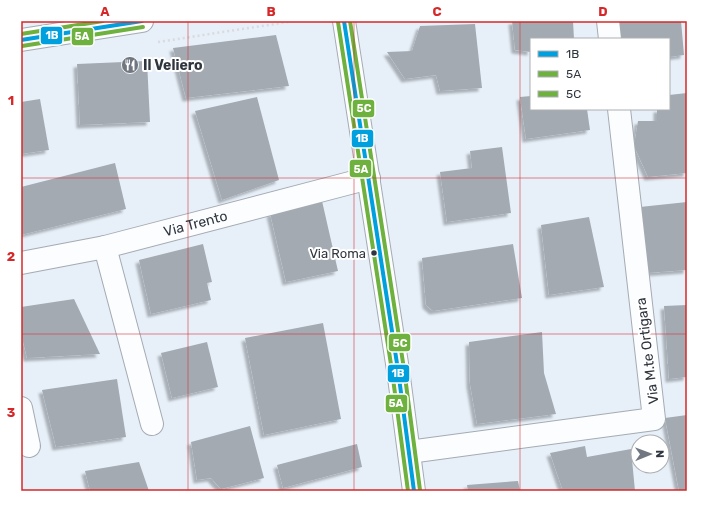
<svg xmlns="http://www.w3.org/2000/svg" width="708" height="512" font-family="Rubik,sans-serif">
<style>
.building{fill:#a4aab2;filter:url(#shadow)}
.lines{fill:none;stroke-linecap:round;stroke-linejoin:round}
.minor-casing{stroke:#a5abb3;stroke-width:24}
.path{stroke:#d9dbde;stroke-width:2.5;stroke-dasharray:2 3;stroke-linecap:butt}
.minor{stroke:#fbfdfe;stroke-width:22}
.bus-1-casing{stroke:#fff;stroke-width:7}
.bus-2-casing{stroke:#fff;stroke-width:7}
.bus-3-casing{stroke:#fff;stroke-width:7}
.bus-1{stroke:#00a0de;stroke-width:4}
.bus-2{stroke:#6eb13f;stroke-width:4}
.bus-3{stroke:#6eb13f;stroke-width:4}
.grid{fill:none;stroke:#d62828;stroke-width:1;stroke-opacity:0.55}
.bus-dot{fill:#30363f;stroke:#fff;stroke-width:1.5}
.labels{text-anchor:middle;stroke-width:4;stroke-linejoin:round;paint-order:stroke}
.bus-label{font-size:13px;fill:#30363f;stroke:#fff;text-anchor:end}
.poi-label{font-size:14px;font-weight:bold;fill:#30363f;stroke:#fff;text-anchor:start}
.street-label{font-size:14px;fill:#30363f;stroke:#fff}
.line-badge{stroke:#fff;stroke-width:1.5}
.badge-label{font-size:11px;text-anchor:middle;font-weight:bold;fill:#fff}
.neatline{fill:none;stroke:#d62828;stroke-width:1.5}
.grid-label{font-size:13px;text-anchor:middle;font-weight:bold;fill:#d62828}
</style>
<defs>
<filter id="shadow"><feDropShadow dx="-3.5" dy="3.5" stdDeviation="1" flood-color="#0004"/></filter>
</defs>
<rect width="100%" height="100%" fill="#e7eff8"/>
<g class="building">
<path d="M512,21H573L574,39H531V52L515,50Z"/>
<path d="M619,21H681L684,55L669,57V39H621Z"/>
<path d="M475,24L482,88L440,91L436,75L405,79L387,52L412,51L420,26Z"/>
<path d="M276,35L289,86L186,98L173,48Z"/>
<path d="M147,61L150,122L80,125L77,64Z"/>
<path d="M687,93V173L648,177L634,146L638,121H657V109H669V95Z"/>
<path d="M531,96V109H587L590,130L526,139L520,97Z"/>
<path d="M257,97L279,180L222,200L195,111Z"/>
<path d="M40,99L49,150L21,154V102Z"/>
<path d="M502,147L511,213L447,222L440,172L472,168L470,151Z"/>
<path d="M115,163L126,209L21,235V187Z"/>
<path d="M322,201L338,271L286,282L270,213Z"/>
<path d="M687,202V270L647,273L640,207Z"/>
<path d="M589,217L604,287L549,295L541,225Z"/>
<path d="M203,244L212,282L207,283L211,300L151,314L139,260Z"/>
<path d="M513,244L522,298L433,311L426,305L422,258Z"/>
<path d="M74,299L100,354L27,358L21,333V307Z"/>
<path d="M687,305V377L669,379L664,306Z"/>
<path d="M323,323L341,419L264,435L245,338Z"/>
<path d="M542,332L544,373L556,414L477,424L470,384L469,342Z"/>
<path d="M207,342L218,387L172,398L161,353Z"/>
<path d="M117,379L126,437L56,447L42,390Z"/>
<path d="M687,415V491H679L665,418Z"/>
<path d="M250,426L264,478L221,489L211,478L197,480L191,442Z"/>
<path d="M357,444L362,467L283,488L277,465Z"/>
<path d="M585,446L587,457L631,449L635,491H563L550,453Z"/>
<path d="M139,462L149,491H90L85,471Z"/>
<path d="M518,481L520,491H468L467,485Z"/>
</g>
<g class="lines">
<g class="minor-casing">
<g id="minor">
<path d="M344,21L398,370L414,491"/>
<path d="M608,21L610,39"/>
<path d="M21,40L142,21"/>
<path d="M105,247L152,424"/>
<path id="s1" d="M21,263L105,247L369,178"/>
<path d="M21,408L29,446"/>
<path d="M409,452L654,419L619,109"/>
</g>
</g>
<path class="path" d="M158,42L294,21"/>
<use href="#minor" class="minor"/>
<g class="bus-1-casing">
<g id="bus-1">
<path d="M344,21L398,370L414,491"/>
<path d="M21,40L142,21"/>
</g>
</g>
<g class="bus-2-casing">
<g id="bus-2">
<path d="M338,22L392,371L408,491"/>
<path d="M22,46L143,27"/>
</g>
</g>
<g class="bus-3-casing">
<g id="bus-3">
<path d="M350,21L404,369L420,490"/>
<path d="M21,34L103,21"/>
</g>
</g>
<use href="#bus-1" class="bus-1"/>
<use href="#bus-2" class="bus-2"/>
<use href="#bus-3" class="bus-3"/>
</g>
<path class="grid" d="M188,21V491M354,21V491M520,21V491M21,178H687M21,334H687"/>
<defs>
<g id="restaurant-disc" transform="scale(0.9)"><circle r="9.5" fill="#707780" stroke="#fff"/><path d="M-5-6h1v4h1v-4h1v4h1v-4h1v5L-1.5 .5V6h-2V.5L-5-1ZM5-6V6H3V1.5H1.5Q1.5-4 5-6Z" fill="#fff"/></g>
</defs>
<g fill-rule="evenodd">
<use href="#restaurant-disc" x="130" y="65"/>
</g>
<circle class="bus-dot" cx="374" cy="253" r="3.5"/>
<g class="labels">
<g class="bus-label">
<text x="366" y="258">Via Roma</text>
</g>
<g class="poi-label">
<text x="143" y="70">Il Veliero</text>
</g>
<g class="street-label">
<text dy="5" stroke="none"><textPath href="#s1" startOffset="179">Via Trento</textPath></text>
<text transform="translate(647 351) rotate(-97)" y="5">Via M.te Ortigara</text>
</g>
</g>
<g class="line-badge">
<rect x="40" y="26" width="23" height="19" rx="4" fill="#00a0de"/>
<rect x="71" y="27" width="23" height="19" rx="4" fill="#6eb13f"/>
<rect x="352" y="99" width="23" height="19" rx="4" fill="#6eb13f"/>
<rect x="351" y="129" width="23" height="19" rx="4" fill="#00a0de"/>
<rect x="349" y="159" width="23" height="19" rx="4" fill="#6eb13f"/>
<rect x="388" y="333" width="23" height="19" rx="4" fill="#6eb13f"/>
<rect x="387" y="364" width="23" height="19" rx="4" fill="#00a0de"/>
<rect x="385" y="394" width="23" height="19" rx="4" fill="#6eb13f"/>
</g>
<g class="badge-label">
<text x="52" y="39">1B</text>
<text x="82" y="40">5A</text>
<text x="364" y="112">5C</text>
<text x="362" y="142">1B</text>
<text x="361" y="173">5A</text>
<text x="400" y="347">5C</text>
<text x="398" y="377">1B</text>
<text x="396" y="407">5A</text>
</g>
<rect width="708" height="512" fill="none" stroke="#ffffff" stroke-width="44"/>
<rect x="530" y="38" width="140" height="72" fill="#ffffff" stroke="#acafb2"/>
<rect x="538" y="51" width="20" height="6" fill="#00a0de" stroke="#acafb2"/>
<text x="566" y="58" font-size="12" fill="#30363f">1B</text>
<rect x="538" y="71" width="20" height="6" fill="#6eb13f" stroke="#acafb2"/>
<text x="566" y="78" font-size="12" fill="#30363f">5A</text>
<rect x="538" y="91" width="20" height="6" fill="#6eb13f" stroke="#acafb2"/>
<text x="566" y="98" font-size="12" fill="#30363f">5C</text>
<g transform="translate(650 454) rotate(89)"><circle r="19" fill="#ffffff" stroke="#acafb2"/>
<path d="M0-3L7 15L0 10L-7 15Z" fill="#707780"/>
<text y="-6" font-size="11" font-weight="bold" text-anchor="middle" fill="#30363f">N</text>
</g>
<rect x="22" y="22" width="664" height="468" class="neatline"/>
<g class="grid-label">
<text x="105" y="16">A</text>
<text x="271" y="16">B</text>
<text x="437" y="16">C</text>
<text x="603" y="16">D</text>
<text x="11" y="105">1</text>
<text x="11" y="261">2</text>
<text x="11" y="417">3</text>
</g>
</svg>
